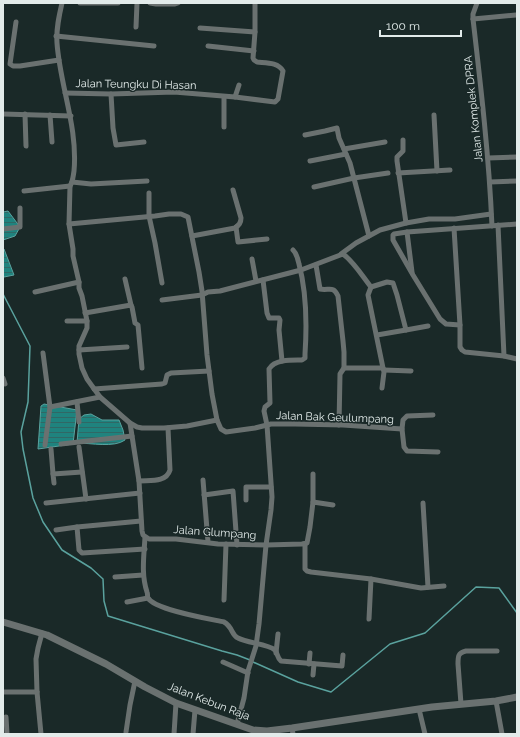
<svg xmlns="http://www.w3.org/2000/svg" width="520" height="737" font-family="Raleway,sans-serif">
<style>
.water{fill:url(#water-rules);stroke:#5aa29e}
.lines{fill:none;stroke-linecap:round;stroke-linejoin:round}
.stream{stroke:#5aa29e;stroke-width:1.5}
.minor{stroke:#6a7170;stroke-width:5}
.tertiary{stroke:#6a7170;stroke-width:7}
.labels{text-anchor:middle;stroke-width:3;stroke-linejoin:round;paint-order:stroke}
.street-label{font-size:11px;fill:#e2ebea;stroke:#1a2928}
</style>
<defs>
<pattern id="water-rules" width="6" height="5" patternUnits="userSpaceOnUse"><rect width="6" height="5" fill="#1f837e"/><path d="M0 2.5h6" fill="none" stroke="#306865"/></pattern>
</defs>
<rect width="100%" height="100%" fill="#1a2928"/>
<g class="water">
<path d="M8,211L20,227L15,236L3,240V212Z"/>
<path d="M3,249H4L14,275L4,277L3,274Z"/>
<path d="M44,404L77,410L73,444L38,449L41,406Z"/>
<path d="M91,414L102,420H119L123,430L125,440C114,448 91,443 77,443L79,419L84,415Z"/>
</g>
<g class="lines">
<g class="stream">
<path d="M3,294L30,346L28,402L21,432L23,449L33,498L43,522L62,550L91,568L103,579L104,601L108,616L222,651L237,655L250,660"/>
<path d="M253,662L298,682L331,692L390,644L425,633L476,587L499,588L517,613"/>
</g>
<g class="minor">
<path d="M62,3C59,16 56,29 57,43C60,86 78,127 74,171C73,177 73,181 70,186L69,224L73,249V256L79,282V288L82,296L87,321V328L79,346V354L82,368L87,379L100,397L130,423L137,427L142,428H164L187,426L217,420L221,429L226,432L255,428L271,424H295L343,425L402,429L403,420L407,416L433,415"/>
<path d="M80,3H118"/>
<path d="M150,3L156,4H175L178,3"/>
<path d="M477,3L473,14V19C481,88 489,157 492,226"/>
<path d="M473,19L516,15"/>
<path d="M16,22L10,64L13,66H20L59,60"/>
<path d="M136,27L137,3"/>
<path d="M200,28L255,32"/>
<path d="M56,36L154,46"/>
<path d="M208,46L254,51"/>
<path d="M65,93L111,94L174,92L235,97L275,102L278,99L283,71C278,62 266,63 257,62L254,60L253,58L255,32V3"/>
<path d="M111,94L113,128L116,145L144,142"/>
<path d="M235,97L239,85"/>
<path d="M3,114L71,116"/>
<path d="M25,114L26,146"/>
<path d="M50,115L52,142"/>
<path d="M434,115L437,171"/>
<path d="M224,127V97"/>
<path d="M305,135L325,131L337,128L339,138L350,163L369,236"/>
<path d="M403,140V151L397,157V161L406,223"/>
<path d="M344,149L385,142"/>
<path d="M488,158L517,157"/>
<path d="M310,161L346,154"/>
<path d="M398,173L450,170"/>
<path d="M72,182L91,184L147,181"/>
<path d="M490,182L517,181"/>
<path d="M314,187L354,178L388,173"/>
<path d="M24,191L70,186"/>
<path d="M149,193V216L155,243L162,283"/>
<path d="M69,224L155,216L169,214H181L188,217L199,272L202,291L207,355L212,394L217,420"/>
<path d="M498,225L504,356"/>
<path d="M236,227L238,242L267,239"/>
<path d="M454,228L460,325V347L462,350L465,352L504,356L517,359"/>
<path d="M3,229L20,227V208"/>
<path d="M407,232L412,272"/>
<path d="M192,236L235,228C239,225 241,223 241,218L233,190"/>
<path d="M293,250C297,254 298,259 299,264C307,294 307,324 305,354V358L302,360C292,360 275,359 269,369L270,403L265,407L264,411L267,425L272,497L271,510L266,545L302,544L307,543L310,527L313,502L333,505"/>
<path d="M341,254L356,243L380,230L406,223L429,219H455L491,214"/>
<path d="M252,259L256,281"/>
<path d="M316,265L320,289C329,291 333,285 338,296L343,341L344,352V368L340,374L339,425"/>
<path d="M125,279L131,305"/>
<path d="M263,280L267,313L269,318H279L280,320L279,330L282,361"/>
<path d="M35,292L79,282"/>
<path d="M162,300L202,295L208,292L220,291L301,270L343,254C354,262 363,277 371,287L387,282L393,283L397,295L406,330"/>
<path d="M85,313L131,305L132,307L135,323L138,325L142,368"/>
<path d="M67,321H87"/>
<path d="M460,325L446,324L440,319L413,275L393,240V235L394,234L407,232L517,224"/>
<path d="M377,335L406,330L428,326"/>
<path d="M79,350L127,347"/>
<path d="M43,353L50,407L45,445"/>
<path d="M344,368H383L368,295L371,287"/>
<path d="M384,370L411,371"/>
<path d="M3,378L5,384"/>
<path d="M382,388L384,372L383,368"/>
<path d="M94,389L162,384L165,383L167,375L171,373L209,371"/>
<path d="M77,402L79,422"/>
<path d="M50,407L100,397"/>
<path d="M130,423L139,481L142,531L143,535L149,539H176L218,544L266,545L259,624L256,646L248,671L244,698L237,724"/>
<path d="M402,429L404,447L407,451L438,452"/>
<path d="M61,444L132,436"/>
<path d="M79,447L86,499"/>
<path d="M51,449L53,474"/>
<path d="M203,480L208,542"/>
<path d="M139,481C150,480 166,483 170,470L168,428"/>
<path d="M54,483L53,474L82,472"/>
<path d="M204,495L233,491L237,545"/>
<path d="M246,500V487H271"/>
<path d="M313,502V474"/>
<path d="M46,503L140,493"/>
<path d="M423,503L428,587"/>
<path d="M77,527L141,521"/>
<path d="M56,530L77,527L79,550L82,553L145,549"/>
<path d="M145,537C144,556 141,574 147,592C148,594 147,596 148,598C155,610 210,619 224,622C233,627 231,635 238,638C247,643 268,644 275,650C278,654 277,658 281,661L342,666L343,655"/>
<path d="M305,544V569L307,571L311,572L371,579L421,588L444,586"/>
<path d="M115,577L143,575"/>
<path d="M224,600L226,544"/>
<path d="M127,602L148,598"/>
<path d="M369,619L371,579"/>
<path d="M276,653L278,634"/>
<path d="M223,662L248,673"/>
<path d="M309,664L310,653"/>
<path d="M313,675L314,664"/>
<path d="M3,692H37"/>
<path d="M496,701L502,734"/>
<path d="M461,704L458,664C458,656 458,653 466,651H497"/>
<path d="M419,709L425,734"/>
<path d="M6,717L7,734"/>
<path d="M292,728L293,734"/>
<path d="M126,732L130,705L135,681"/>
<path d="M41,734L37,692L36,659L38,648L42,633"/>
<path d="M174,734L176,703"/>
<path d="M193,734L195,710"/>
</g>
<path class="tertiary" d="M3,622L47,635L106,664L145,687L176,703L253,730L267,731L292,728L432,707L496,701L517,697"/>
</g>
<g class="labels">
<g class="street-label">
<text transform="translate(136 84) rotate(1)" y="4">Jalan Teungku Di Hasan</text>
<text transform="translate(473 109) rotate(-96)" y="4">Jalan Komplek DPRA</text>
<text transform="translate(335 417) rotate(2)" y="4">Jalan Bak Geulumpang</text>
<text transform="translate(215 532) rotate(4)" y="4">Jalan Glumpang</text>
<text transform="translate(209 701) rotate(21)" y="4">Jalan Kebun Raja</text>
</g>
</g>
<rect width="520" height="737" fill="none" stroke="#e2ebea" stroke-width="8"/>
<path d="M380 30v6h81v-6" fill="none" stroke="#e2ebea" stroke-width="2"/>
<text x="386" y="30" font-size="12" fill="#e2ebea" stroke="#1a2928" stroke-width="3" paint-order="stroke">100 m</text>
</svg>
